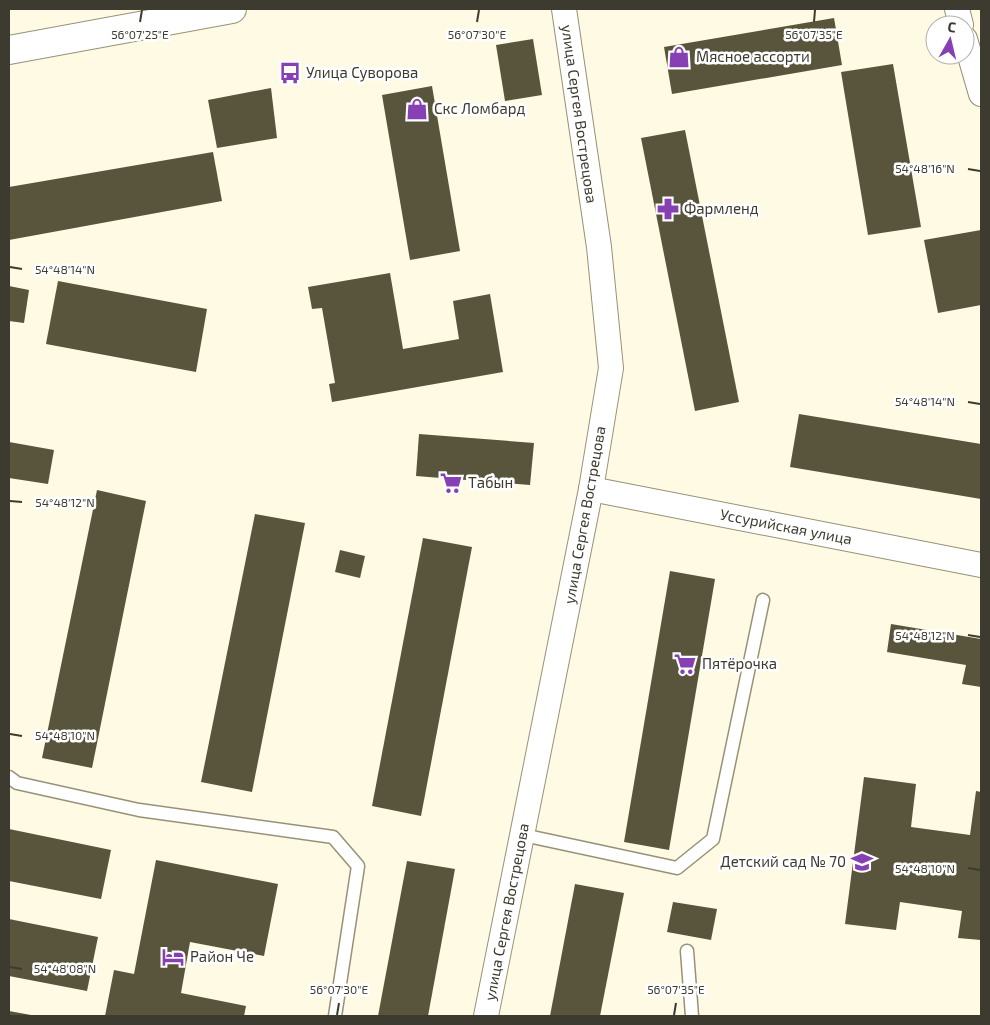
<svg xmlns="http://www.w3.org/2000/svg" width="990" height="1025" font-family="'Exo 2',sans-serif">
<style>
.building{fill:#59553c}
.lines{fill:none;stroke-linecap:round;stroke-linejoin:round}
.lane-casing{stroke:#979277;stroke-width:15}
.street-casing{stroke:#979277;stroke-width:26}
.secondary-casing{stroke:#979277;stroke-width:30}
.lane{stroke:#fff;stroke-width:12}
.street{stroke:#fff;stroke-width:24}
.secondary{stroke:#fff;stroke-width:28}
.ticks{fill:none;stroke:#3d3b30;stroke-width:2}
.labels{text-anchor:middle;stroke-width:5;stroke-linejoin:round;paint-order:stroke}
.poi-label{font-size:15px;fill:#3d3b30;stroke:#fff;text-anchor:start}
.street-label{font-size:15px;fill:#3d3b30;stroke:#fff}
.ticks-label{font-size:12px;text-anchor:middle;fill:#3d3b30;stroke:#fff;stroke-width:5;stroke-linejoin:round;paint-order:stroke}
</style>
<rect width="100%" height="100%" fill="#fefae3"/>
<g class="building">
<path d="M834,18L842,65L672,94L664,47Z"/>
<path d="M533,39L542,95L505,101L496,45Z"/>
<path d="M893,64L921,227L868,235L841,72Z"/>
<path d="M432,86L460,251L410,260L382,95Z"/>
<path d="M271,88L277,138L217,148L208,100Z"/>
<path d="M685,130L739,402L695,411L641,138Z"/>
<path d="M213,152L222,201L9,240V187Z"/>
<path d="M981,230V305L938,313L924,240Z"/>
<path d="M390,273L403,349L459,339L453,301L490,294L503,372L332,402L329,384L335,383L322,308L312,309L308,287Z"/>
<path d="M58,281L207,309L196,372L46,344Z"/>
<path d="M9,286L29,290L24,323L9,321Z"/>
<path d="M799,414L981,444V499L790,467Z"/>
<path d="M419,434L534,443L530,485L416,476Z"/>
<path d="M9,442L54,450L48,484L9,478Z"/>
<path d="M97,490L146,501L92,768L42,758Z"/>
<path d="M255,514L305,523L252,792L201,782Z"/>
<path d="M423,538L472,547L421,816L372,806Z"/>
<path d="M340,550L365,556L360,578L335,572Z"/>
<path d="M670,571L715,579L669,850L624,842Z"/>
<path d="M891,624L981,639V687L962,684L966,665L887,652Z"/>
<path d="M864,777L916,784L911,827L970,835L976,791L981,792V940L958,938L962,911L900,902L896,930L845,924Z"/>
<path d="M9,829L111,850L101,899L9,881Z"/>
<path d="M156,860L278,884L264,956L190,942L181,993L246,1006L244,1016H105L114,970L134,974Z"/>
<path d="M407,861L455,869L428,1016H378Z"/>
<path d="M575,884L624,893L600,1016H550Z"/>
<path d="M673,902L717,909L711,940L667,932Z"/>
<path d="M9,919L98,937L87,991L9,976Z"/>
<path d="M9,1011L31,1015V1016H9Z"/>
</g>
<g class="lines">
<g class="lane-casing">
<g id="lane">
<path d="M9,777L17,783L139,810L333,837L358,866L335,1016"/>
<path d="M523,835L677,868L713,839L763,600"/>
<path d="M687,951L692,1016"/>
</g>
</g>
<g class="street-casing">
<g id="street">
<path d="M957,9L961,25"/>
<path d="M965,39L981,94"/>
<path d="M591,489L981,565"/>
<path d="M486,1016L591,489L611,368L599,247L564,9"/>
</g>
</g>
<g class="secondary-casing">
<path id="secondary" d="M9,50L232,9"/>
</g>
<use href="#lane" class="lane"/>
<use href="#street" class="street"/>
<use href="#secondary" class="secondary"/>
</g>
<path class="ticks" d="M140,22L142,10M477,22L479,10M814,22L815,10M968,169L980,171M10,267L22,269M968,402L980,404M10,501L22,502M968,635L980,637M10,734L22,736M968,868L980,870M10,967L22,969M337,1015L339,1003M674,1015L676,1003"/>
<defs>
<g id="shop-bare" transform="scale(1.725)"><path d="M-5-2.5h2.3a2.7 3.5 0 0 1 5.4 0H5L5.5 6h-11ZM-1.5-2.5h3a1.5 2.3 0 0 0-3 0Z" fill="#8740b3" stroke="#fff" stroke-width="2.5" paint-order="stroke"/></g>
<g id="bus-bare" transform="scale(1.725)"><path d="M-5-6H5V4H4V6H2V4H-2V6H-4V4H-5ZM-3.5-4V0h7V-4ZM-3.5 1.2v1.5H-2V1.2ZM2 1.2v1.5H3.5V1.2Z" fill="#8740b3" stroke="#fff" stroke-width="2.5" paint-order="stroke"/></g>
<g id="pharmacy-bare" transform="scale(1.725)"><path d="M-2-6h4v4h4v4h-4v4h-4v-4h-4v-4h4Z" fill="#8740b3" stroke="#fff" stroke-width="2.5" paint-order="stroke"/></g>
<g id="supermarket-bare" transform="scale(1.725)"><path d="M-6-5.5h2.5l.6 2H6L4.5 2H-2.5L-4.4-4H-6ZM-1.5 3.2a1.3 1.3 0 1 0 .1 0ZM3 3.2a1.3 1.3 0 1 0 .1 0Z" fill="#8740b3" stroke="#fff" stroke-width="2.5" paint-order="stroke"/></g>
<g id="school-bare" transform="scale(1.725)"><path d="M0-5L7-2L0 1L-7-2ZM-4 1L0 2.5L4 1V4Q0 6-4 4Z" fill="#8740b3" stroke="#fff" stroke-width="2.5" paint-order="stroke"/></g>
<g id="hotel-bare" transform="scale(1.725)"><path d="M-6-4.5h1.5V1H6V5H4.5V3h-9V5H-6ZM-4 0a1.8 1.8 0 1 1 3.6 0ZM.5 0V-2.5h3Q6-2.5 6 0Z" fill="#8740b3" stroke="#fff" stroke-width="2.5" paint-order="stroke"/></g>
</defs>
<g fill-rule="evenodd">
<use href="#shop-bare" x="679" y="57"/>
<use href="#bus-bare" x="290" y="73"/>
<use href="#shop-bare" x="417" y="109"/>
<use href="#pharmacy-bare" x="668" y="209"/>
<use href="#supermarket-bare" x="451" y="483"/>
<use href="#supermarket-bare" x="685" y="664"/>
<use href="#school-bare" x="862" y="862"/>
<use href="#hotel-bare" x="173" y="957"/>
</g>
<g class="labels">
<g class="poi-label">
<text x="696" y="62">Мясное ассорти</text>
<text x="306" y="78">Улица Суворова</text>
<text x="434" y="114">Скс Ломбард</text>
<text x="684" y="214">Фармленд</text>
<text x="468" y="488">Табын</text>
<text x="702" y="669">Пятёрочка</text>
<text x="846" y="867" text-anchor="end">Детский сад № 70</text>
<text x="190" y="962">Район Че</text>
</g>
<g class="street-label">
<text transform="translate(579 114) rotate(82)" y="5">улица Сергея Вострецова</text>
<text transform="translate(585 515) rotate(-80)" y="5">улица Сергея Вострецова</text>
<text transform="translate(786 527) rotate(11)" y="5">Уссурийская улица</text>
<text transform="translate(507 912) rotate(-79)" y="5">улица Сергея Вострецова</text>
</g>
</g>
<g class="ticks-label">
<text x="140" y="39">56°07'25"E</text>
<text x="477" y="39">56°07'30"E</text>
<text x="814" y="39">56°07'35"E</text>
<text x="925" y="173">54°48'16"N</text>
<text x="65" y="274">54°48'14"N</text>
<text x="925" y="406">54°48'14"N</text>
<text x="65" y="507">54°48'12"N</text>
<text x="925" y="640">54°48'12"N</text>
<text x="65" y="740">54°48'10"N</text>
<text x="925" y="873">54°48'10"N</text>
<text x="65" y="973">54°48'08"N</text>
<text x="339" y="994">56°07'30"E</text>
<text x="676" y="994">56°07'35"E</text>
</g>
<rect width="990" height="1025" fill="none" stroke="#3d3b30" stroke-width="20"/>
<g transform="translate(950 40) rotate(8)"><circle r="24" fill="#ffffff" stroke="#b1b1ac"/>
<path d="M0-4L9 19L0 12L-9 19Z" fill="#8740b3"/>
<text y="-8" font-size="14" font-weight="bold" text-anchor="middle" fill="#3d3b30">С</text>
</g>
</svg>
